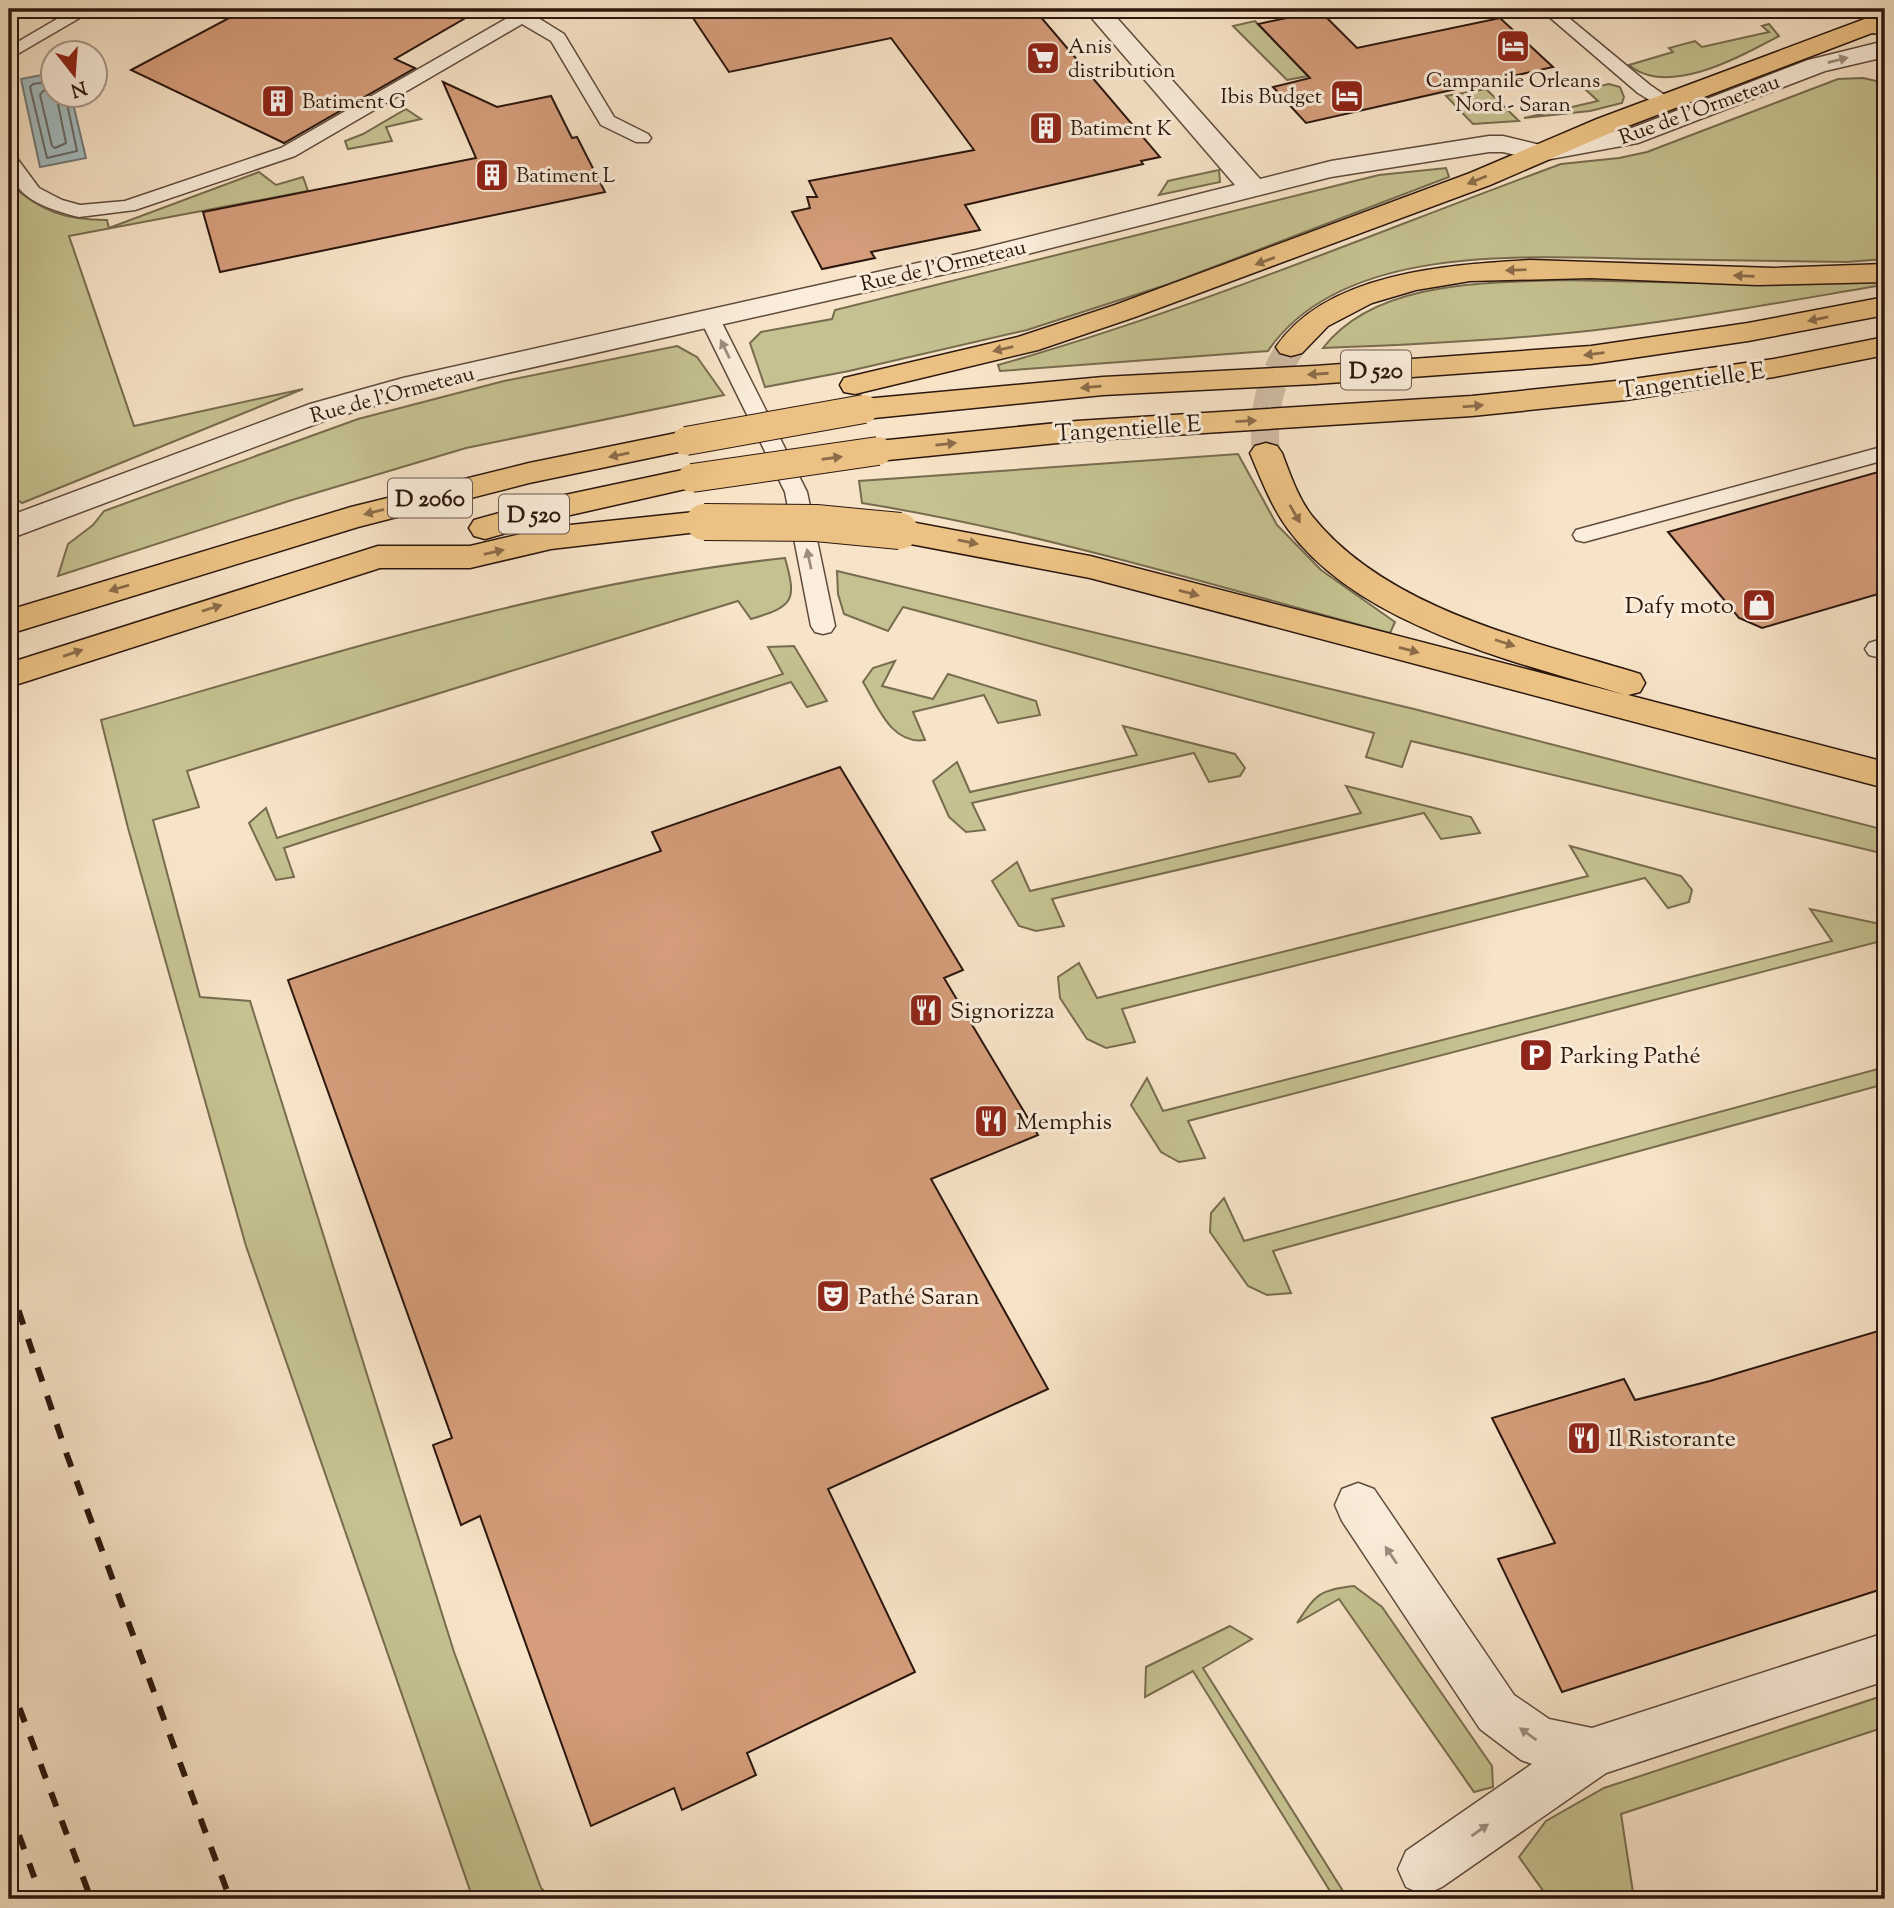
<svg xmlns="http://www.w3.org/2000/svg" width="1894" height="1908" font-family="'Sorts Mill Goudy',serif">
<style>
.green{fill:#c5c190;stroke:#786c4f;stroke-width:2}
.water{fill:#a2bbbf;stroke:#737978;stroke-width:2}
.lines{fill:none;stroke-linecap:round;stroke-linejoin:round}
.shore{stroke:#676966;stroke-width:2}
.building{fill:#d59d7b;stroke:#2c170e;stroke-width:2}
.primary-tunnel{stroke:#cebaa2;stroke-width:28;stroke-dasharray:28 14;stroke-linecap:butt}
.lane-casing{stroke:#5f4a3c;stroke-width:3}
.street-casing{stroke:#5f4a3c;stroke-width:3}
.primary-casing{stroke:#2c170e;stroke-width:3}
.lane{fill:#faeddb;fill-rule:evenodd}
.street{fill:#faeddb;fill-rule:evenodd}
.primary{fill:#ecc284;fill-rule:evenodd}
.rail{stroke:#2c170e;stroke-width:6;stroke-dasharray:15 15;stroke-linecap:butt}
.primary-bridge-far1-casing{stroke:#2c170e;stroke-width:30;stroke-linecap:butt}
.primary-bridge-casing{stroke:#2c170e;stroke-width:38;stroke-linecap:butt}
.primary-bridge-far1{stroke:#ecc284;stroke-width:28}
.primary-bridge{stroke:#ecc284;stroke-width:36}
.oneway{fill:#9d8d7f}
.oneway2{fill:#8c6c49}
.labels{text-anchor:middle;stroke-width:6;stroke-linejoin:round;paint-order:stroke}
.far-poi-label{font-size:21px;fill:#2c170e;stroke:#faeddb;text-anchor:start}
.far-street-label{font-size:21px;fill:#2c170e;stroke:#faeddb}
.shield{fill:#faeddb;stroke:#6a574c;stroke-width:2}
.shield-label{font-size:23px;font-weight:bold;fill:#2c170e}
.street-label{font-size:24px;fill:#2c170e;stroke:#faeddb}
.poi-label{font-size:24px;fill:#2c170e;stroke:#faeddb;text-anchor:start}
</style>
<rect width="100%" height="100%" fill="#f7e3c7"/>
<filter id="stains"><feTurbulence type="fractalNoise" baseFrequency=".00286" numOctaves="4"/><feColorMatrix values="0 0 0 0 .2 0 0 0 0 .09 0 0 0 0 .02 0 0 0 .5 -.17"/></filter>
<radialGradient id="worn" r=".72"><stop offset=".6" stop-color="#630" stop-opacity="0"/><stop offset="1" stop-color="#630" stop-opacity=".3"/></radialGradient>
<g class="green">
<path d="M1255,21L1308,76L1287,80L1233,26Z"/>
<path d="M1769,24L1779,36C1741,56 1668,98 1629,65L1673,52L1669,48L1695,41L1702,47L1769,32L1762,26Z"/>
<path d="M1863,78L1885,83V259L1847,262C1780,261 1712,260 1645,259C1529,257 1342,242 1268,351L1000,371L998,365C1190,311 1374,233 1561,164L1619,158L1647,152L1838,79Z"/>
<path d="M1609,84L1620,87L1624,97L1622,103L1590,111L1524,118L1598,101L1585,89Z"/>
<path d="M1486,89L1519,121L1473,124L1446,96Z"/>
<path d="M406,109L421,119L386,127L392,141L348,149L345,141L363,134Z"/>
<path d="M1446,168L1449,177L1169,284L1027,330L849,371L765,387L750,343L761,332L832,319L835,310L1379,175Z"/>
<path d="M1219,170L1220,182L1159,195L1168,181Z"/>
<path d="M259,172L276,185L303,177L308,191L69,236L134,426L303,389L22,503L19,501L9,504V183C40,211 65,220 107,220L109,228Z"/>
<path d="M1560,280L1747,284L1880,281L1883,285C1782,302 1680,321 1578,332C1493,341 1408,345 1323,348C1375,281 1483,283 1560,280Z"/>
<path d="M677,346L697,357L724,395L466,448L292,500L58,576L68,544L93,525L104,511L358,419L504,381Z"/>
<path d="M1238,454L1277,525L1321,570L1395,622L1390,633C1215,586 1041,532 862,503L859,481Z"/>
<path d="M785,558C797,601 794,606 751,619L738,601L187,771L199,807L153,820L200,997L250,1001L454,1652L541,1888L553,1899H473L246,1246L128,828L101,720C326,656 551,583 785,558Z"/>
<path d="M837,571L1414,709L1885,830V854L1411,741L1402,767L1366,757L1374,733L903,607L888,631L844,614L838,594Z"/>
<path d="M794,646L827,701L807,707L791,682L284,848L294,877L276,880L249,823L266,808L277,838L783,674L768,647Z"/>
<path d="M895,661L882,686L933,699L948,674L1036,701L1040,715L998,723L984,695L913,712L925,740C891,745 878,706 863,682L873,668Z"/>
<path d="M1123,726L1235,754L1245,768L1240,776L1209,782L1194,753L972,803L985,830L966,832L949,817L933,781L957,762L970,792L1137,755Z"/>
<path d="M1346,786L1471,817L1480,833L1441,839L1424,813L1052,899L1064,926L1036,931L1019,926L992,881L1017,862L1030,891L1361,813Z"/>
<path d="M1570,846L1681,876L1692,890L1689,902L1668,908L1645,878L1122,1009L1135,1042L1106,1048L1087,1039L1060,998L1058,977L1079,963L1097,998L1588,876Z"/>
<path d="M1810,909L1885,925V940L1188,1121L1205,1158L1179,1162L1161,1152L1131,1105L1147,1078L1163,1111L1832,941Z"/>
<path d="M1885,1067V1084L1273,1251L1291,1293L1267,1295L1248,1286L1210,1232L1211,1213L1224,1198L1244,1241Z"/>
<path d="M1354,1586L1382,1607L1492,1766L1493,1787L1474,1792L1339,1599L1297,1623C1316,1594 1319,1590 1354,1586Z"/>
<path d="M1230,1626L1252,1639L1203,1668L1348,1899H1335L1193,1671L1145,1697L1146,1667Z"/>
<path d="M1885,1695V1727L1621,1814L1634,1899H1549L1519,1857L1546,1821L1604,1788Z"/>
</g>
<path class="water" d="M52,73V94L71,95L86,158L40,167L21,79Z"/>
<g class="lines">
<g class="shore">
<path d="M52,81L33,84L30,87L47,158L77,151L65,94"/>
<path d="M52,90L43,91L40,95L52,146L55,148L66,143L56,94"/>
</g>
</g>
<g class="building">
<path d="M246,9H481L395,59L415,68L284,143L131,70Z"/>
<path d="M687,9H1034L1160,157L1141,161L1143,164L965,205L980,230L871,252L875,258L822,269L792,212L810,208L807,197H817L809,181L974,150L891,38L729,72Z"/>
<path d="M1320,11L1357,48L1500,18L1553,67L1306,123L1273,87L1310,78L1258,24Z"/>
<path d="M443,82L497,107L551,96L572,138L577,137L605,192L220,272L203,212L476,158Z"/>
<path d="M1885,470V592L1762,628L1739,618L1668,532Z"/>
<path d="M840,767L963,970L944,978L1038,1135L931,1179L1048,1389L828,1489L915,1672L747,1753L756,1775L682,1810L674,1788L591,1826L480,1516L461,1525L433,1445L452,1438L288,980L661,851L652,832Z"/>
<path d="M1885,1329V1588L1562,1692L1498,1559L1555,1543L1492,1418L1624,1379L1635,1400L1710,1381Z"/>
</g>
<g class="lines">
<path class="primary-tunnel" d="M1266,453C1262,414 1269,380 1291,347"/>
<g class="lane-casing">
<g id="lane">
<path d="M74,9H95L9,59V47Z"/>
<path d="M523,9H543L535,16L564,34L614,117L648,134L651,138L648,142H636L601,125L551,41L522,24L295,156L135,210L79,217C45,208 7,197 9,155L16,157L39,188L62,200L80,205L125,201L281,148Z"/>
<path d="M1540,9H1558L1650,85L1676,103L1673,107H1661L1638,93Z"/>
<path d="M710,313L717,315L720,319L807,492L835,626L831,632L823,634L815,632L811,626L785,492L700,319L703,315Z"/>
<path d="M1885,446V460L1584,542L1576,540L1573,535L1576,530Z"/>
<path d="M1885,638V655L1877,657L1869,655L1865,649L1869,643Z"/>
</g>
</g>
<g class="street-casing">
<g id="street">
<path d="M1084,9H1109L1260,179L1331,161L1489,136H1503L1540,145L1632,128L1808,60L1885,41V57L1825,71L1638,143L1540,161L1503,152H1489L1331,177L976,267L419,393L332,418L9,539V516L310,404L403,378L976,250L1235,185Z"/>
<path d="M1358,1483L1374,1489L1514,1695L1549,1719L1592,1728L1885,1633V1681L1606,1773L1442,1887L1424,1895L1406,1887L1398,1869L1406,1851L1532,1764L1521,1760L1480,1729L1342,1521L1335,1505L1342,1489Z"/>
</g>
</g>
<g class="primary-casing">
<g id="primary">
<path d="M1870,17L1885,19V35L1872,33L1615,131L1490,185L1135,317L1038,350L855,394L844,392L840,385L844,378L1018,337L1115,305L1470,173L1597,119Z"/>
<path d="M1530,260L1773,268L1885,264V282L1757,285L1591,278L1470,281L1416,290L1372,303L1328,326L1302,353L1291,356L1280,353L1276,347C1327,272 1448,265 1530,260Z"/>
<path d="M1885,297V315L1748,341L1591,364L1315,384L1103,395L864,419L853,416L849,409L853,402L864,399L1103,377L1315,366L1591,346L1748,323Z"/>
<path d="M1885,337V355L1774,377L1626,400L1472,416L1077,441L878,461L867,458L862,451L867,444L878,441L1077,421L1472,396L1626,380L1774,359Z"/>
<path d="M686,431L697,434L702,441L697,448L529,483L358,527L9,634V610L351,507L529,463Z"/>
<path d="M1266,443L1277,446L1282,453C1290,474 1298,498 1312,516C1387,610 1530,640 1640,674L1645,683L1640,692L1628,695L1885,762V788L1090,578L900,542L889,539L884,531L889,523L900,520L1090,556L1626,695C1516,662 1359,626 1288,529C1271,506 1261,479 1250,453L1255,446Z"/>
<path d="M692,468L703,471L708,478L703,485L566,516L485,539L474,536L469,528L474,520L565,495Z"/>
<path d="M704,511L715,514L720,522L715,530L551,549L470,568H380L9,687V663L378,546H470L551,527Z"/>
</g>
</g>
<use href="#lane" class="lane"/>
<use href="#street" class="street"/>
<use href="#primary" class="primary"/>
<g class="rail">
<path d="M9,1282L67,1455L230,1899"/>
<path d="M9,1680L91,1899"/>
<path d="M9,1807L42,1899"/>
</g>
<g class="primary-bridge-far1-casing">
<g id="primary-bridge-far1">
<path d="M686,441L864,409"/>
<path d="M692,478L878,451"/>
</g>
</g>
<g class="primary-bridge-casing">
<path id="primary-bridge" d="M704,522L816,523L900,531"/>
</g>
<use href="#primary-bridge-far1" class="primary-bridge-far1"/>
<use href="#primary-bridge" class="primary-bridge"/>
</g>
<defs><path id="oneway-solid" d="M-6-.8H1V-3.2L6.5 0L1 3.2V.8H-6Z" transform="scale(1.75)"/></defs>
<g class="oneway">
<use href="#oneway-solid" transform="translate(1838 60) rotate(-14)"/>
<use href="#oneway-solid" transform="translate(725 349) rotate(-116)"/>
<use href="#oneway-solid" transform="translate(809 559) rotate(-102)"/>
<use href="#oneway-solid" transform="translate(1391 1555) rotate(-124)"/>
<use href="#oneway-solid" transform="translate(1528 1734) rotate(-144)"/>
<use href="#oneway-solid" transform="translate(1480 1830) rotate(-35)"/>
</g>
<g class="oneway2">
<use href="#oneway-solid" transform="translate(1477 180) rotate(158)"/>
<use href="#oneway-solid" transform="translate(1265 261) rotate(160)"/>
<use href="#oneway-solid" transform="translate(1516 270) rotate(178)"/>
<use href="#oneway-solid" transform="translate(1744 276) rotate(-178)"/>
<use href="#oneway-solid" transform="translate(1818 319) rotate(169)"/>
<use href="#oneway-solid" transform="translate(1003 349) rotate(167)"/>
<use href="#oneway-solid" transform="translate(1594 354) rotate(173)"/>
<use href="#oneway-solid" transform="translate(1318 374) rotate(176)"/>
<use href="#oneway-solid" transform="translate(1091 387) rotate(175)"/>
<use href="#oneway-solid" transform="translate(1473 406) rotate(-5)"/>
<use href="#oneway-solid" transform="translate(1246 421) rotate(-3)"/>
<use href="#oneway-solid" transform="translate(946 444) rotate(-6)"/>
<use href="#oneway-solid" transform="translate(619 455) rotate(168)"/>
<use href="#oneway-solid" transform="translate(832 458) rotate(-8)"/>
<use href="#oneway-solid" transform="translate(374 512) rotate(166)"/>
<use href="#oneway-solid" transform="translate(1295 514) rotate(60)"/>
<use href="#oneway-solid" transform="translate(968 542) rotate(12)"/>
<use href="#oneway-solid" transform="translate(494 552) rotate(-13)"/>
<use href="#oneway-solid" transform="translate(119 588) rotate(164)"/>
<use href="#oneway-solid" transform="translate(1189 593) rotate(15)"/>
<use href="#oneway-solid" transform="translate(212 608) rotate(-17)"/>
<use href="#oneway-solid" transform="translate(1505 643) rotate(18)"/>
<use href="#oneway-solid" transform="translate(1409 650) rotate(15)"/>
<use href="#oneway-solid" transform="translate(73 653) rotate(-19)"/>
</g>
<defs>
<g id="hotel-square" transform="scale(1.75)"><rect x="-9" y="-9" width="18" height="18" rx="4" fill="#8f2418" stroke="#faeddb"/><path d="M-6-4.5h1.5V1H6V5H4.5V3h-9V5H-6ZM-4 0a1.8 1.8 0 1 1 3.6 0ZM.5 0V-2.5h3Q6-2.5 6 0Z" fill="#fff"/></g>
<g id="supermarket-square" transform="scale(1.75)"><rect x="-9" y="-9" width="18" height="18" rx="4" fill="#8f2418" stroke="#faeddb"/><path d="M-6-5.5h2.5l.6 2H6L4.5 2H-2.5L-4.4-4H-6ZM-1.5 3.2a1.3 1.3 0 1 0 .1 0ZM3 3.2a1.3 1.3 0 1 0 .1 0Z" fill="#fff"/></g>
<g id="building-square" transform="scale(1.75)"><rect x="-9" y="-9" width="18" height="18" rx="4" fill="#8f2418" stroke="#faeddb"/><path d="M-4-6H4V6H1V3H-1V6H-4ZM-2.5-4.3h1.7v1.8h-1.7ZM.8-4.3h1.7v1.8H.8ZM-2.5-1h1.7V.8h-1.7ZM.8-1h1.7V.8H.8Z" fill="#fff"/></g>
<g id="shop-square" transform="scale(1.75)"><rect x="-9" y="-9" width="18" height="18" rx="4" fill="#8f2418" stroke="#faeddb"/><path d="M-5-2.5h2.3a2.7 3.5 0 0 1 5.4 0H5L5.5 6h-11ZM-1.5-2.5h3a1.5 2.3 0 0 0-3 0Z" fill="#fff"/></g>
<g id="restaurant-square" transform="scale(1.75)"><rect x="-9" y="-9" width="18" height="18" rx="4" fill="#8f2418" stroke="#faeddb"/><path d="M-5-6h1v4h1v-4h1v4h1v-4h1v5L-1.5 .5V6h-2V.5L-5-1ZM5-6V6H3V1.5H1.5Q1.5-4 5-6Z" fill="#fff"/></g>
<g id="parking-square" transform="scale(1.75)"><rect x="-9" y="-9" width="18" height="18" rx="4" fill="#8f2418" stroke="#faeddb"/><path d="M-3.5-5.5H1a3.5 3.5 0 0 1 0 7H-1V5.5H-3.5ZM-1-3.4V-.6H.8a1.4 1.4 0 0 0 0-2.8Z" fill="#fff"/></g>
<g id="theatre-square" transform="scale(1.75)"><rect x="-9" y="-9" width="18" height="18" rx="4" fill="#8f2418" stroke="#faeddb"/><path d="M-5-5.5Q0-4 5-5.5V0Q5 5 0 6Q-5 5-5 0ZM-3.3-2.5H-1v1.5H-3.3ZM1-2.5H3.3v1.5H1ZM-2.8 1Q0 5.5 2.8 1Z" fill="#fff"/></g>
</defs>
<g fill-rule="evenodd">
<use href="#hotel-square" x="1513" y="46"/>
<use href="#supermarket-square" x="1043" y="58"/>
<use href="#hotel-square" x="1347" y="96"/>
<use href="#building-square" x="278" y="101"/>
<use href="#building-square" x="1046" y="128"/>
<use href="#building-square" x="492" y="175"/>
<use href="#shop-square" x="1759" y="605"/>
<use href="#restaurant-square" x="926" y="1010"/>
<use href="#parking-square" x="1536" y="1055"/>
<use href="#restaurant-square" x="991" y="1121"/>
<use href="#theatre-square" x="833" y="1296"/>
<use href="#restaurant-square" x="1584" y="1438"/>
</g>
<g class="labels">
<g class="far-poi-label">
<text x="1068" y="53">Anis<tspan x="1068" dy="24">distribution</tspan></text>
<text x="1513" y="87" text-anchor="middle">Campanile Orleans<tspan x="1513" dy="24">Nord - Saran</tspan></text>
<text x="1322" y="103" text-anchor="end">Ibis Budget</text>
<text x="302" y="108">Batiment G</text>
<text x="1070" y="135">Batiment K</text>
<text x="516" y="182">Batiment L</text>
</g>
<g class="far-street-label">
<text transform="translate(1699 109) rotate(-20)" y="7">Rue de l'Ormeteau</text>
<text transform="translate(943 265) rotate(-13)" y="7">Rue de l'Ormeteau</text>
<text transform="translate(392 394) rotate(-15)" y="7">Rue de l'Ormeteau</text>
</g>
<g class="shield">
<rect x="1341" y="350.5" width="70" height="39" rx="5"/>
<rect x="388" y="478.5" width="84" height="39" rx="5"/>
<rect x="499" y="494.5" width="70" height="39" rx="5"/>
</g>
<g class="shield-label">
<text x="1376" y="378">D 520</text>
<text x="430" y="506">D 2060</text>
<text x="534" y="522">D 520</text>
</g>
<g class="street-label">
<text transform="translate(1692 380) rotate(-8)" y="8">Tangentielle E</text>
<text transform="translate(1128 428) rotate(-4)" y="8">Tangentielle E</text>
</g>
<g class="poi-label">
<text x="1734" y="613" text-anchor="end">Dafy moto</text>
<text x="950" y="1018">Signorizza</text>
<text x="1560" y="1063">Parking Pathé</text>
<text x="1016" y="1129">Memphis</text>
<text x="858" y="1304">Pathé Saran</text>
<text x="1608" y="1446">Il Ristorante</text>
</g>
</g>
<rect width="1894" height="1908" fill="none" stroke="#f7e3c7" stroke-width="35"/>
<rect x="10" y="10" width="1873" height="1887" fill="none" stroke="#2c170e" stroke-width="3.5"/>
<rect x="18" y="18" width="1859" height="1873" fill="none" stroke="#2c170e" stroke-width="2"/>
<g transform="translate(74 74) rotate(163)"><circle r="33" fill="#faeddb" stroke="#a89789" stroke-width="2"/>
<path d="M0-5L12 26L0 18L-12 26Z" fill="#8f2418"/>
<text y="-10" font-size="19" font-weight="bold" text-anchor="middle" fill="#2c170e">N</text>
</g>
<rect width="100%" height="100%" filter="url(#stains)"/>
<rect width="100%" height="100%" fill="url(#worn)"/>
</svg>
